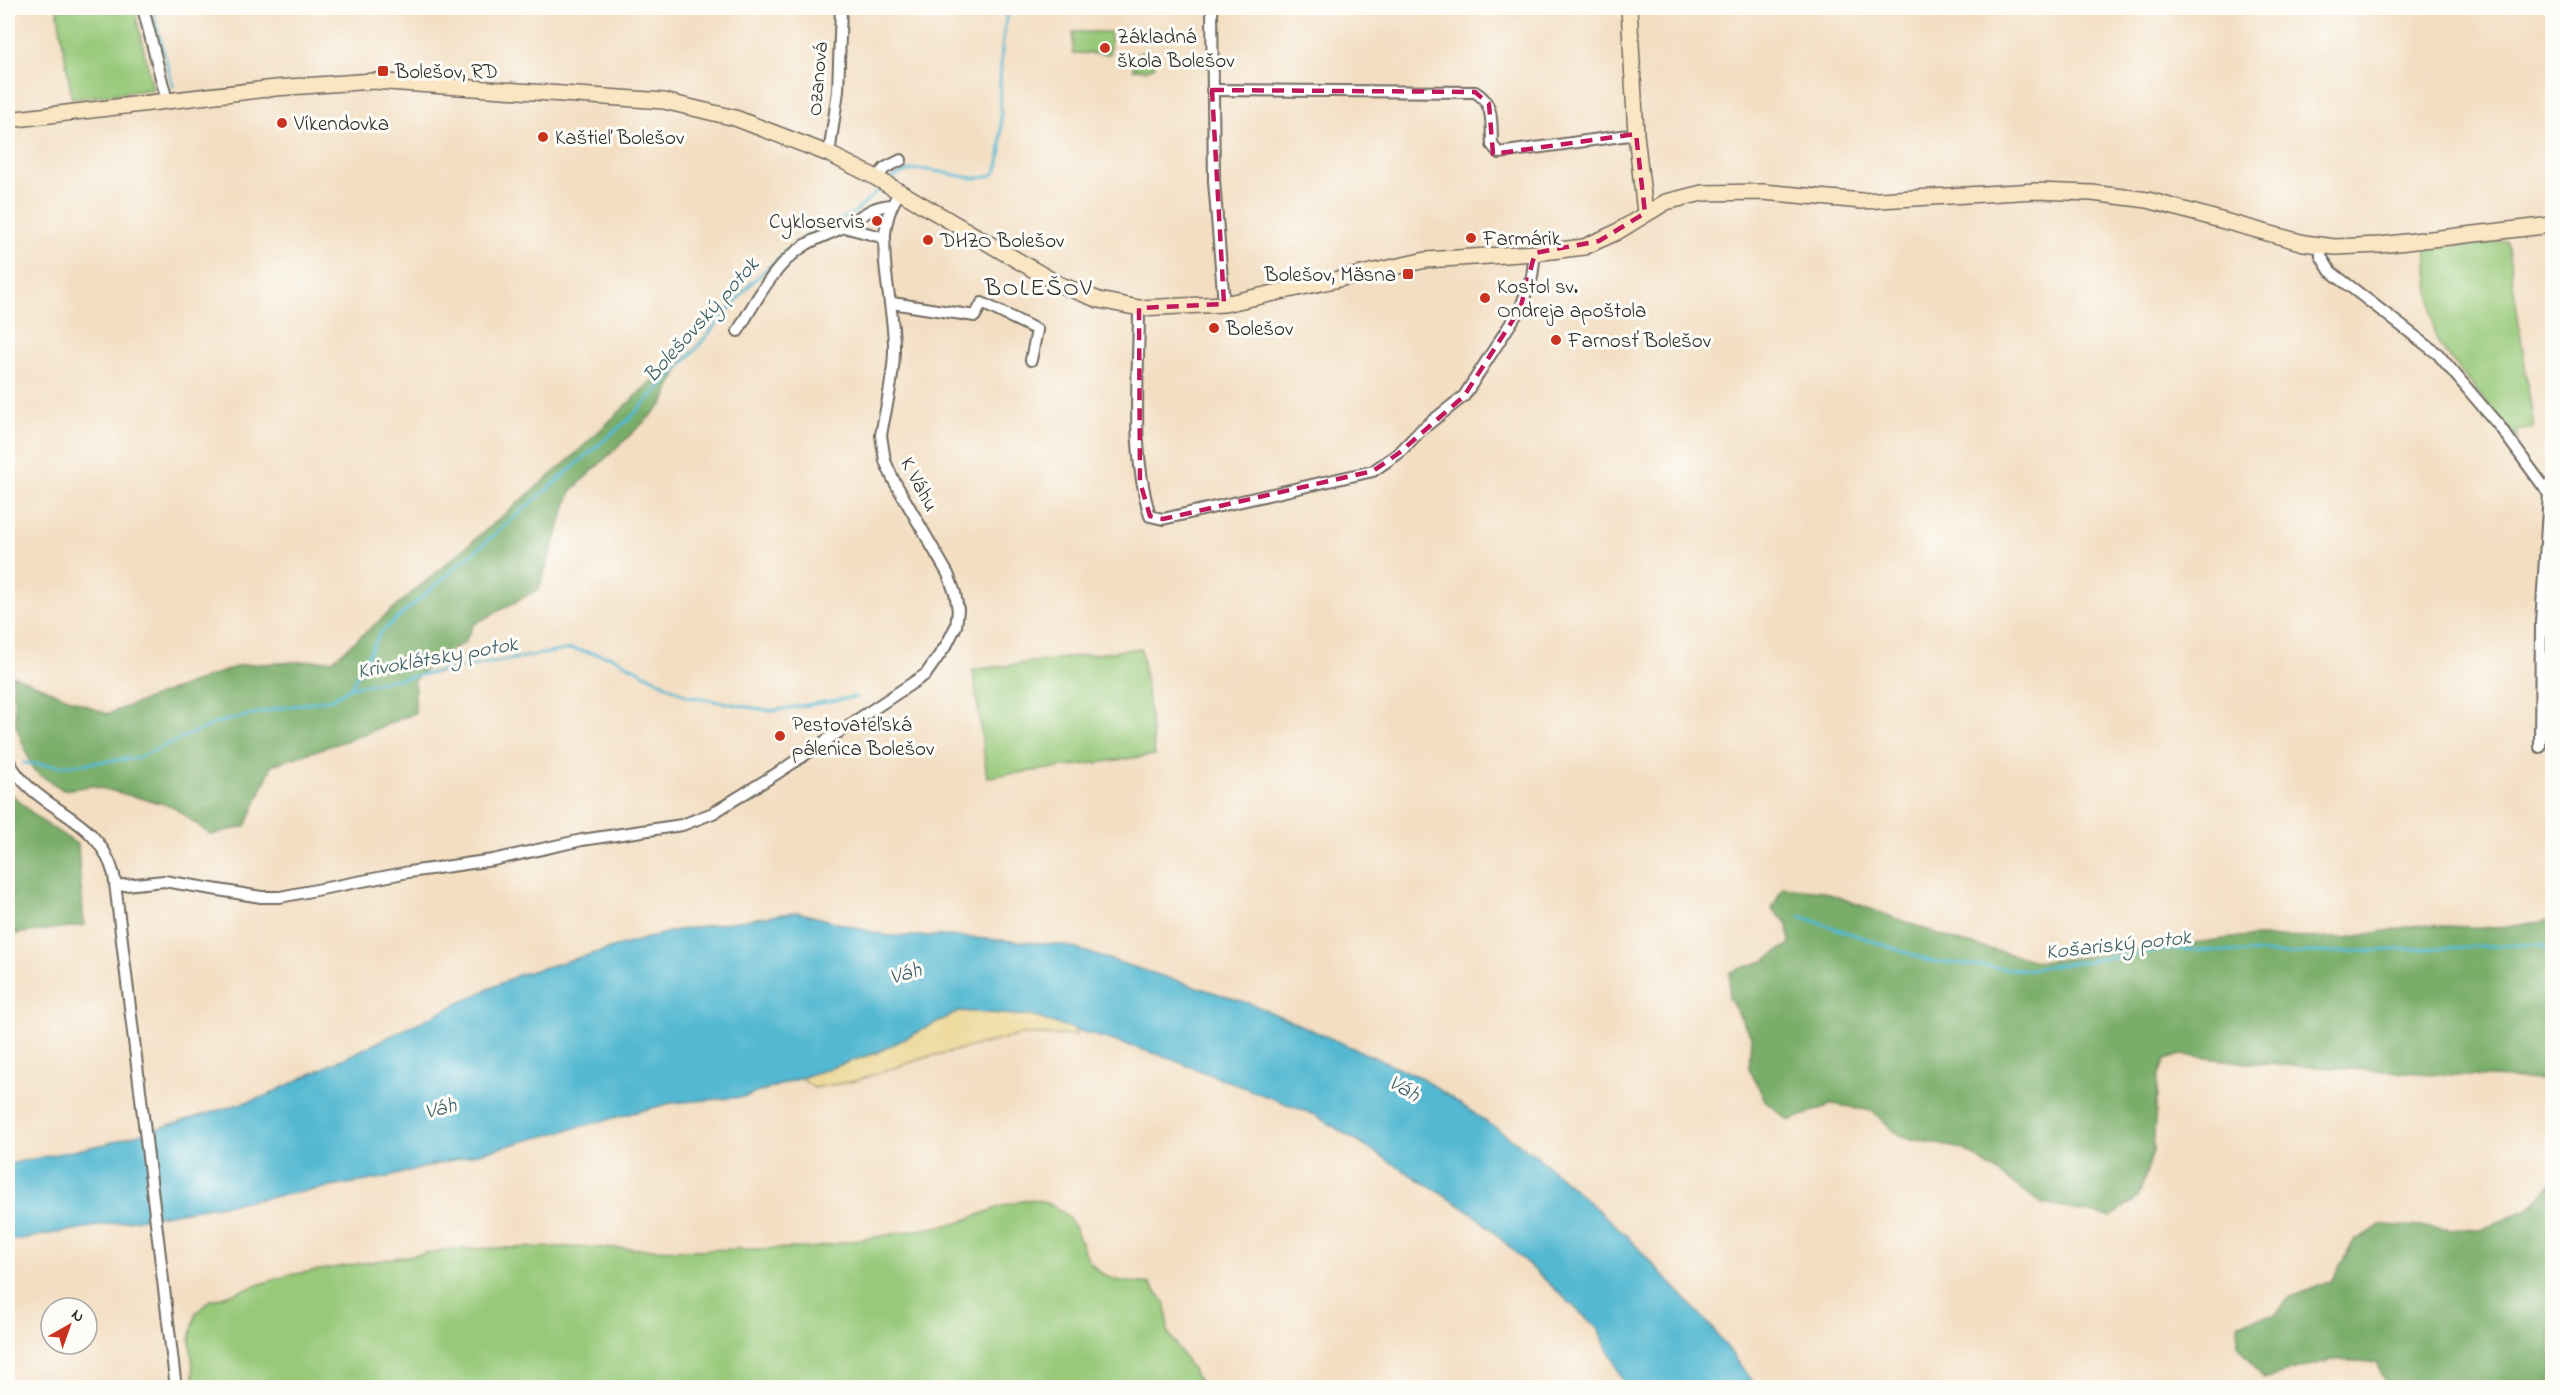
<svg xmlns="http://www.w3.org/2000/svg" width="2560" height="1395" font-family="'Indie Flower',sans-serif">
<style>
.green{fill:#97c979;stroke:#617a52;stroke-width:1.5}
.forest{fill:#79ad69;stroke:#526c4a;stroke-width:1.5}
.sand{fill:#eeda9e;stroke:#8c8264;stroke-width:1.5}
.water{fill:#53b8d1;stroke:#3f727e;stroke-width:1.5}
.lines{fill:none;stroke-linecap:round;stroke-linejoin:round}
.stream{stroke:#53b8d1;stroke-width:3}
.street-casing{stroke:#716a60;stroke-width:14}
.secondary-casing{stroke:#716a60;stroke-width:18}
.street{stroke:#fff;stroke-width:10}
.secondary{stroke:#fbe6c4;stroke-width:15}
.marked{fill:none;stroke:#c2185b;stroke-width:4.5;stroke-dasharray:12 8;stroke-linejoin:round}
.poi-dot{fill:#c8321e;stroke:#fdfcf7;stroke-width:2}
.labels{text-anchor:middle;stroke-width:6;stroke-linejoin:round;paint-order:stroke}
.poi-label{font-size:21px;fill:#2b2b2b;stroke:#fdfcf7;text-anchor:start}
.street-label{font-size:21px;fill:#2b2b2b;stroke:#fdfcf7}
.water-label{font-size:22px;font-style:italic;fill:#395c65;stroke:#fdfcf7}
.quarter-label{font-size:24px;letter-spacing:1.5px;fill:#2b2b2b;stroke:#fdfcf7}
</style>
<rect width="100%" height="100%" fill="#fdfcf7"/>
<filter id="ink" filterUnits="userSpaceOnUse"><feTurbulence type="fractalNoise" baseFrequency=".0167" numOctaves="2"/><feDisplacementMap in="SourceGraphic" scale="12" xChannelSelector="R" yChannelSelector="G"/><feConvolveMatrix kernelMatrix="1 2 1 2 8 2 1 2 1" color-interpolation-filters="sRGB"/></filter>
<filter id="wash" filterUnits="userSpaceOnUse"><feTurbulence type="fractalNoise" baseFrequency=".008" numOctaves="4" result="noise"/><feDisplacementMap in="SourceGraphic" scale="24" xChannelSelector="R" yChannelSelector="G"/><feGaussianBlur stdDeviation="1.35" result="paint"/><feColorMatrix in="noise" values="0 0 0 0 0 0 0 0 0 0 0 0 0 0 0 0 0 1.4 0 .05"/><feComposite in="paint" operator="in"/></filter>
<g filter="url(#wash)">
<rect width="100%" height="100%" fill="#f3dec2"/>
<g class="green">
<path d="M57,8H134L153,89L72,99Z"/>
<path d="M1073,32H1110V54L1073,53Z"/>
<path d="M1148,50L1155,66L1146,70L1133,69L1135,55Z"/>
<path d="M2507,241L2534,428L2517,431L2518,440L2440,346L2434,332L2426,249Z"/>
<path d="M1141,648L1155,755L987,777L973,670Z"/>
<path d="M1032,1199C1095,1211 1067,1263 1113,1279C1124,1283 1139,1282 1150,1284L1166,1304L1168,1332L1203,1387H195L190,1340L196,1313L209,1301L289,1275L451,1249L565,1247L687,1250L811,1248L958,1223L1005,1205Z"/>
</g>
<g class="forest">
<path d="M689,345L663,404L571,491L539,589L474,624L464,643L434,659L415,680V713L357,737L272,765L246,826L211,835L172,806L92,786L63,790L33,770L16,725L12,675L107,714L241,665L333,660L571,458Z"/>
<path d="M8,791L39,819L78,845L84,925L8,935Z"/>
<path d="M1783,887L1822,891L1957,941L2041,962L2241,937L2346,938L2418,925L2499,928L2552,920V1072L2540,1080L2249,1063L2181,1055L2165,1060L2158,1078L2153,1151L2138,1198L2111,1217L2043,1204L1963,1149L1901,1137L1872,1111L1833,1104L1789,1121L1766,1102L1749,1068L1751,1036L1729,998L1730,972L1764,961L1790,944L1788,924L1772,909Z"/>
<path d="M2552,1183V1387H2380L2385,1382L2376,1362L2330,1360L2264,1379L2238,1345V1323L2277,1313L2289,1298L2331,1281L2355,1240L2383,1225L2480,1230L2529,1209Z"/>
</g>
<path class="sand" d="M959,1011L1031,1016L1074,1029L1076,1035H1021L924,1058L855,1081L814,1088L800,1078L878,1052Z"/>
<path class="water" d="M797,912L888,936H949L1064,945L1254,1005L1422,1078L1534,1154L1625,1234L1714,1330L1757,1387H1626L1598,1329L1474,1214L1315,1115L1160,1055L1031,1016L959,1011L878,1052L744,1097L671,1103L384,1178L8,1241V1164L105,1144L263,1097L518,975L672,931Z"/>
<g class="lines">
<g class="stream">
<path d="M152,8L173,86"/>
<path d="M889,181C919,152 963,188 992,175C1007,168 999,101 1000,85C1001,60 1002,32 1009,8"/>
<path d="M351,687L380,633L630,418L688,358L752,282L803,237L854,213L882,187"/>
<path d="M24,763L62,766L137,758L216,723L275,709L332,699L351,687L571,649L613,657L687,696L771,711L856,697"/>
<path d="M1800,916L1930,961L2023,970L2173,949L2286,954L2542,944L2552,952"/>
</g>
</g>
</g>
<g filter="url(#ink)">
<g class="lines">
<g class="street-casing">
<g id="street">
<path d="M143,8L167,101"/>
<path d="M1212,8L1214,181L1224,304"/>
<path d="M1212,90L1475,92C1495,103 1491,125 1492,145L1499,153L1636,134"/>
<path d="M829,154L838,91L841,8"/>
<path d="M876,178L885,168L901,160"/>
<path d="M844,227L885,238"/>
<path d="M2320,246L2321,256L2330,271L2438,354L2500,427L2552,498"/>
<path d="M892,303L975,316L982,303L1037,330L1031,360"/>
<path d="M1139,308C1139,378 1130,449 1150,516L1163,519L1373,471L1399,453L1422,429L1464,396L1520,309L1532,277L1535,253"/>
<path d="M738,331C756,300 775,263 807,244C819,237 833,233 845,226C863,216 869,207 891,205"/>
<path d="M2540,747L2541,623L2549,493"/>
<path d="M8,760C37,814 97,812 114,875L176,1388"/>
<path d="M116,886L164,881L261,897H280L409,872L493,860L582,840L682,825L713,813L779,772L926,674L947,644L956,626L958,610L955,593L948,574L893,479L885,461L881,435C886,407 894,377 894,349C895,299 868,236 900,192"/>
</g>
</g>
<g class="secondary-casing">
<g id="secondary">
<path d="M1629,8L1636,134L1645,213"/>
<path d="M8,120L275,88L373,81L664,101L735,118L829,154L871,175L1058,284L1099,300L1139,308L1224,304L1426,260L1535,253L1584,247L1615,233L1666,202L1702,193L1763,192L1862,201L2036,191L2092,193L2148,200L2304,243L2335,247L2380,245L2552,225"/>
</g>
</g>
<use href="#street" class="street"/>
<use href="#secondary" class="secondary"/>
</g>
</g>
<path class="marked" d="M1212,90L1475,92L1489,104L1493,154L1636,134L1645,213L1599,241L1535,253L1520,309L1464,396L1399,453L1373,471L1163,519L1150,516L1140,482L1139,308L1224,304Z"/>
<g class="poi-dot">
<circle cx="1105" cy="48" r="6"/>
<rect x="377" y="65" width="12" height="12" rx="3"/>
<circle cx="282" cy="123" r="6"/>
<circle cx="543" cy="137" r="6"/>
<circle cx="877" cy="221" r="6"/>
<circle cx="1471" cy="238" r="6"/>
<circle cx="928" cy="240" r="6"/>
<rect x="1402" y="268" width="12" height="12" rx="3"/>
<circle cx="1485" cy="298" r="6"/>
<circle cx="1214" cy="328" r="6"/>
<circle cx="1556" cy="340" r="6"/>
<circle cx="780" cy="736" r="6"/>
</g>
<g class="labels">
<g class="poi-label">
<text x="1117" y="43">Základná<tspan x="1117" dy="24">škola Bolešov</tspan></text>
<text x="395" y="78">Bolešov, RD</text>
<text x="294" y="130">Víkendovka</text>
<text x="555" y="144">Kaštieľ Bolešov</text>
<text x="865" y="228" text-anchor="end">Cykloservis</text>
<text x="1483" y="245">Farmárik</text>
<text x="940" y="247">DHZO Bolešov</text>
<text x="1396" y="281" text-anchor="end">Bolešov, Mäsna</text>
<text x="1497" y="293">Kostol sv.<tspan x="1497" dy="24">Ondreja apoštola</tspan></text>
<text x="1226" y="335">Bolešov</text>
<text x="1568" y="347">Farnosť Bolešov</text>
<text x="792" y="731">Pestovateľská<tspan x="792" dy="24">pálenica Bolešov</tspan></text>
</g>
<g class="street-label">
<text transform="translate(817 79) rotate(-85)" y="7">Ozanová</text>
<text transform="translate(920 484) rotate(62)" y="7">K Váhu</text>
</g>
<g class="water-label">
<text transform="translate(700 319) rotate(-48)" y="8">Bolešovský potok</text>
<text transform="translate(437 656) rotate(-10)" y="8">Krivoklátsky potok</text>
<text transform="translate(2118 943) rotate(-6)" y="8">Košariský potok</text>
<text transform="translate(905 972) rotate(-16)" y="8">Váh</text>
<text transform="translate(1405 1087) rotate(31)" y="8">Váh</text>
<text transform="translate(440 1107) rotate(-13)" y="8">Váh</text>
</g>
<g class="quarter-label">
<text x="1039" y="295">BOLEŠOV</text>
</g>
</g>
<rect width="2560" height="1395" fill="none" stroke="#fdfcf7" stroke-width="30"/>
<g transform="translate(69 1326) rotate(40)"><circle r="28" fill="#fdfcf7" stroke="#a9a8a5" stroke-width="1.5"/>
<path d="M0-4.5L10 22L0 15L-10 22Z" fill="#c8321e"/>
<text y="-9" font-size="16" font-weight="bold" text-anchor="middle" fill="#2b2b2b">N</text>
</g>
</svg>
